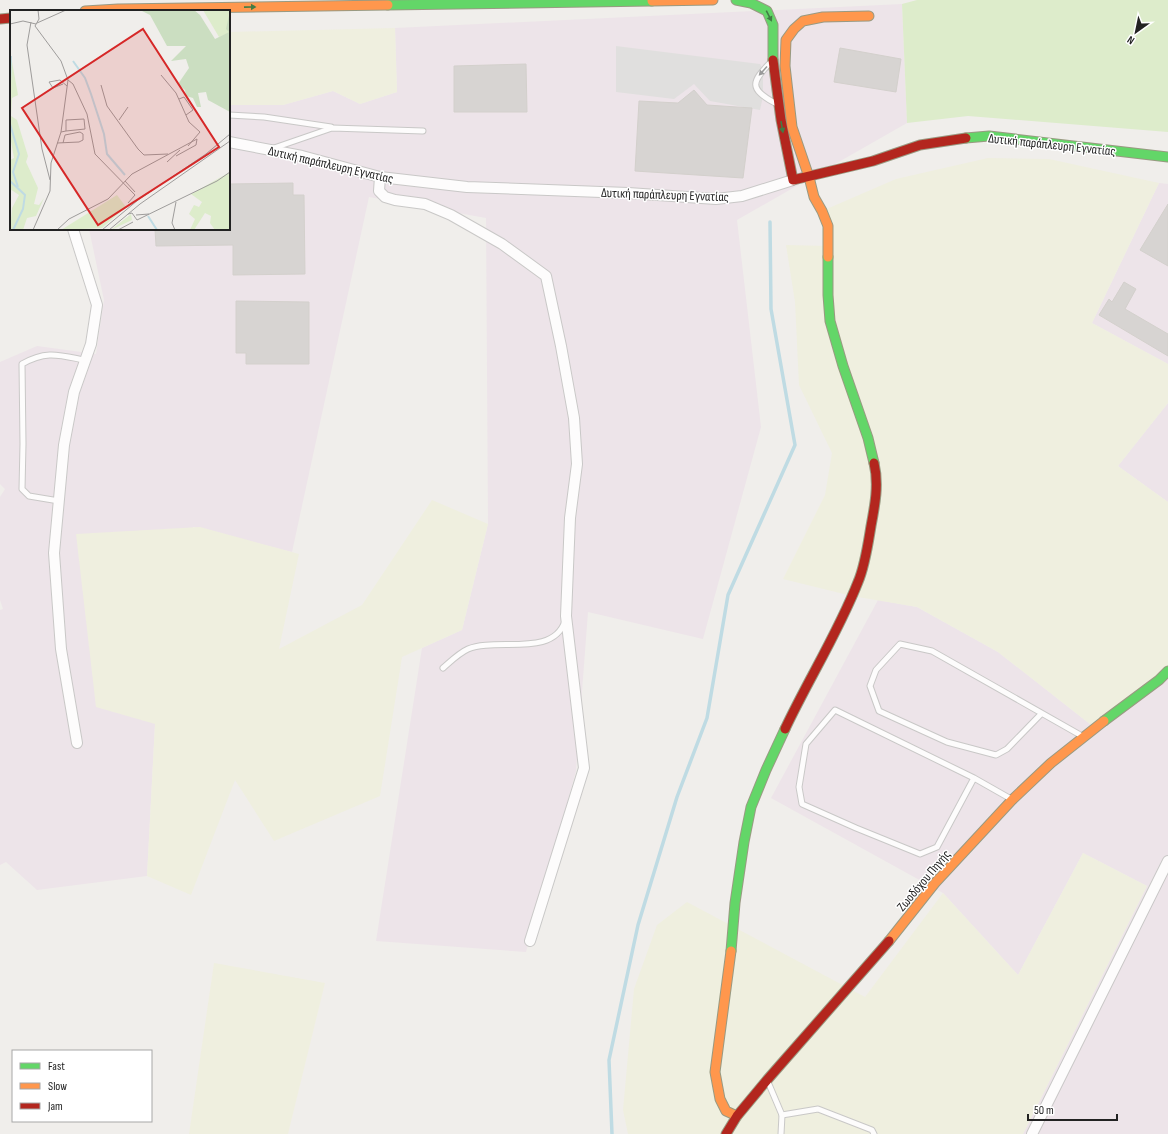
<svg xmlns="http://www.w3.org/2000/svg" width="1168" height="1134" font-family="'Sofia Sans Condensed',sans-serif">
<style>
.industrial{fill:#ede4e9}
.farmland{fill:#efefdf}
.grass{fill:#ddeccb}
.parking{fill:#e0dfde}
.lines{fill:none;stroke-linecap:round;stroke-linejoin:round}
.stream{stroke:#bfdbe3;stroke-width:3.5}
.building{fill:#d7d4d2;stroke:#d3d0cc}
.lane-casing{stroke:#c9c8c7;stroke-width:7}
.street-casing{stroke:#c9c8c7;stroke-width:12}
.fast-casing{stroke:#999a82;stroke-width:11}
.slow-casing{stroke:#999a82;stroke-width:11}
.jam-casing{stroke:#999a82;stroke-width:11}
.lane{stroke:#fdfcfc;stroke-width:5}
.street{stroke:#fdfcfc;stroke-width:10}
.fast{stroke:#63d668;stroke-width:9}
.slow{stroke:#ff974d;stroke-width:9}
.jam{stroke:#b3261e;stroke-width:9}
.oneway{fill:#427c45}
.oneway2{fill:#9a9a9a}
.labels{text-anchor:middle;stroke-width:3;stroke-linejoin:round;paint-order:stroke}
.street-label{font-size:13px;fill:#222;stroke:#fff}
.inset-river{fill:none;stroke:#bfdbe3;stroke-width:2}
.inset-road{fill:none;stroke:#9e9c9b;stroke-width:1}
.view{fill:#d62828;fill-opacity:0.15;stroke:#d62828;stroke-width:2}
.inset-edge{fill:none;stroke:#222;stroke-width:2}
</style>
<rect width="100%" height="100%" fill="#f0eeeb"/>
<g class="industrial">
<path d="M902,4L907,123L737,220L761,427L703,639L588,612L576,771L526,952L376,941L422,648L462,630L488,524L486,218L369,197L292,552L193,527L155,724L147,876L37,890L6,862L0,865V610L3,609L0,600V497L5,489L0,484V362L37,346L96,354L104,300L89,229H229V105H283L333,91L360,104L397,92L395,28Z"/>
<path d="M1159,183L1168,184V364L1092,323Z"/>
<path d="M1168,403V502L1118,466Z"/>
<path d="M878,600L917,607L998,652L1095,728L1168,671V1134H1023L1147,886L1083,853L1018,975L943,893L771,798Z"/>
</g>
<g class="farmland">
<path d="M395,28L397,92L360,104L333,91L283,105H229V32Z"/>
<path d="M988,158L1049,159L1159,183L1092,323L1168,364V403L1118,466L1168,502V671L1095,728L998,652L917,607L852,596L783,579L825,495L832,453L799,385L795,302L786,245L828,246L822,211L896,179Z"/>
<path d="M432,500L488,524L462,630L402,657L380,796L274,841L235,780L191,895L147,876L155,724L96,707L76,534L200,527L299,554L279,649L362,605Z"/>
<path d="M1083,853L1147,886L1023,1134H628L623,1110L634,989L657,925L687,902L865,997L943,893L1018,975Z"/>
<path d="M214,963L325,983L288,1134H189Z"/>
</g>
<path class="grass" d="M917,0H1168V132L968,116L907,123L902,4Z"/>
<path class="parking" d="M616,46L760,64L763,70V96L760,110L710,101L694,84L674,99L616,92Z"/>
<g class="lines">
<path class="stream" d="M612,1134L609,1060L638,925L677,797L707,718L728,595L795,445L771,309L770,222"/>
</g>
<g class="building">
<path d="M840,48L901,59L896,92L834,82Z"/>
<path d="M526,64L527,112H454V66Z"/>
<path d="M694,90L707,105L752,108L743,178L635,171L639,101L678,103Z"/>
<path d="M293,183V195H304L305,274L233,275V245L156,246L155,229H229V184Z"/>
<path d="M1168,204V266L1140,250Z"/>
<path d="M1124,282L1136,289L1125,309L1168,334V356L1099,315L1109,299L1112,302Z"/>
<path d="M236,301L309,302V364H246V353H236Z"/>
</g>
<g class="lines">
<g class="lane-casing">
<g id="lane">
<path d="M771,62C751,82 749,89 775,103"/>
<path d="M229,115L264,117L331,127"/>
<path d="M274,148L332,128L423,131"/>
<path d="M59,501L29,496L22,489L23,444L22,364C46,350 59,355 84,360"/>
<path d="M443,668C451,661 459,653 468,649C496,637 553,658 565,621"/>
<path d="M1041,714L1007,749L996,755L947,742L879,711L870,686L876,670L900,644L932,651L1082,736"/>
<path d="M974,778L937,847L920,854L856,828L802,804L799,787L806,744L835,710L974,778L1011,799"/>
<path d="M768,1082L782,1115L781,1134"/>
<path d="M782,1115L818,1109L872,1130L874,1134"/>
</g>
</g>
<g class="street-casing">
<g id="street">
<path d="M229,142L302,156L380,177L467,187L628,193L716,199L742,196L793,180"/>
<path d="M380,177L379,191L385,197L395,200L425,204L451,215L502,244L546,276L561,346L574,418L577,464L570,518L566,616L584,768L530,941"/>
<path d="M73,229L97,305L91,344L74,392L64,445L54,553L61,649L77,743"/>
<path d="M1032,1134L1168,861"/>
</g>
</g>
<g class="fast-casing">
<g id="fast">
<path d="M736,0L751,3L767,11L773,25V60"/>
<path d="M388,5L652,1"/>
<path d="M966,138L989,136L1168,157"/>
<path d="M828,257V295L830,321L843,366L868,438L874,463"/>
<path d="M1104,721L1159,680L1168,671"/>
<path d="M731,951L735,903L744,842L751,807L766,770L785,729"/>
</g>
</g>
<g class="slow-casing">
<g id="slow">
<path d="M652,1L713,0"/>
<path d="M85,11L118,9L388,5"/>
<path d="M828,257V226L822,211L814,197L809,177L792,127L785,66L786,40L794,29L803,21L823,17L869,16"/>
<path d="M889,941L935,883L1012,800L1051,763L1104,721"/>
<path d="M731,951L715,1072L720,1099L726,1111L737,1116"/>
</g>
</g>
<g class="jam-casing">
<g id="jam">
<path d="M0,19L11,18"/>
<path d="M773,60L781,120L793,180L873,161L920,145L966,138"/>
<path d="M785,729C808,680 838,633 858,582C865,566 868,544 871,526C875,505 879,484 874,463"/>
<path d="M726,1134L737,1116L767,1080L889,941"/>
</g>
</g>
<use href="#lane" class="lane"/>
<use href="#street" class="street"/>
<use href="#fast" class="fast"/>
<use href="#slow" class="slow"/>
<use href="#jam" class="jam"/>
</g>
<defs><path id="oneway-solid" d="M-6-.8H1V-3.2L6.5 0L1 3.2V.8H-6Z"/></defs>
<g class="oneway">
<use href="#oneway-solid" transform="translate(250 7) rotate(-1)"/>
<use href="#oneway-solid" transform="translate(769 16) rotate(63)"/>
<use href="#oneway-solid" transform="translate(782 127) rotate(80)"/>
</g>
<use class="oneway2" href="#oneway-solid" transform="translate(763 71) rotate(132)"/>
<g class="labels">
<g class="street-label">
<text transform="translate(1052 144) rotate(6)" y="5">Δυτική παράπλευρη Εγνατίας</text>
<text transform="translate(331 164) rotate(13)" y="5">Δυτική παράπλευρη Εγνατίας</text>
<text transform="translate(665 194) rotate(2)" y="5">Δυτική παράπλευρη Εγνατίας</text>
<text transform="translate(923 880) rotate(-50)" y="5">Ζωοδόχου Πηγής</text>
</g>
</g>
<g transform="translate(10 10)">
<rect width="220" height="220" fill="#f0eeeb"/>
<path d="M193,0H220V22L209,27ZM1,46L8,85L2,88L1,106L7,110L18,146L16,152L28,178L24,194L29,195L34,188L26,206L17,208L13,220H0L2,198L9,185L0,179V150L4,148L0,126ZM220,162V220H205L200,213L201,206L195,203L184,220H180L185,209L179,204L184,195L189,197L192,192L181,184ZM107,185L116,197L92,218L51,220ZM121,204L122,210L101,220Z" fill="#ddeccb"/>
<path d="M130,0H184L190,5L205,29L219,22L216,19L220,1V102L198,90L196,82L188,83L191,97H187L183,88L176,86L175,80L168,74L179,58L176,49L161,51L176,36H157L140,5Z" fill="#cbdec1"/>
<path class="inset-river" d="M63,51L75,68L81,84L94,124L97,144L115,165M0,73L1,46M0,114L9,144L3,162L8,177M0,171L15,185L13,199L3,220M138,206L147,220"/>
<path class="inset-road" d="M21,12L17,35L32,139L40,170M27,13L56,0M0,14L13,11L26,14M151,65L166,83L179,112L190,122L178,136M58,70L63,74L77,104L85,144L125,185L118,193M53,74L43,78L39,72L50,70L57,76M91,75L97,96L128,139L134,145L158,144M169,89L174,87L183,100L176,105M109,110L118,97M51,122L56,121L75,119L74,109L56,110V121M47,133L69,132L73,130V124L70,122L55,125L53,133M166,146L186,135L187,129M157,152L170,140M115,171L125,182M118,204L122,203L127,210M126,205L139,204M127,210L207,171L220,162M23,220L40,181L41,153L51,122L58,70L51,51L25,16L29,9L28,0M47,220L59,209L98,189L122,164L187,129M92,220L128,190L196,144L220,124M99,220L130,194L220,131M108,220L123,212M165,220L162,213L166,192"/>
<path class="view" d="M133,19L209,137L88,215L12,98Z"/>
<rect width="220" height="220" class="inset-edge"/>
</g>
<rect x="12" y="1050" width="140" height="72" fill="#ffffff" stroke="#a7a7a7"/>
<rect x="20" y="1063" width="20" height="6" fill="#63d668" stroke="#a7a7a7"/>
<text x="48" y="1070" font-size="12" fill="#222222">Fast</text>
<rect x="20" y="1083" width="20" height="6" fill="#ff974d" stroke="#a7a7a7"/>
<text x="48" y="1090" font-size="12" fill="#222222">Slow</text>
<rect x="20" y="1103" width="20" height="6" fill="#b3261e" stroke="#a7a7a7"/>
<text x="48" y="1110" font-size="12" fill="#222222">Jam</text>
<g transform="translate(1136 32) rotate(213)" stroke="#ffffff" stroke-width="3" paint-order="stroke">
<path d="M0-3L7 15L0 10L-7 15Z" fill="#222222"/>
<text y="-6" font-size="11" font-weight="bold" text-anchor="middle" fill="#222222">N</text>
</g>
<path d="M1028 1114v6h89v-6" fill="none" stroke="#222222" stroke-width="2"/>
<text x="1034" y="1114" font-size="12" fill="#222222" stroke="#ffffff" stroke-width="3" paint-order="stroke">50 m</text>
</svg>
